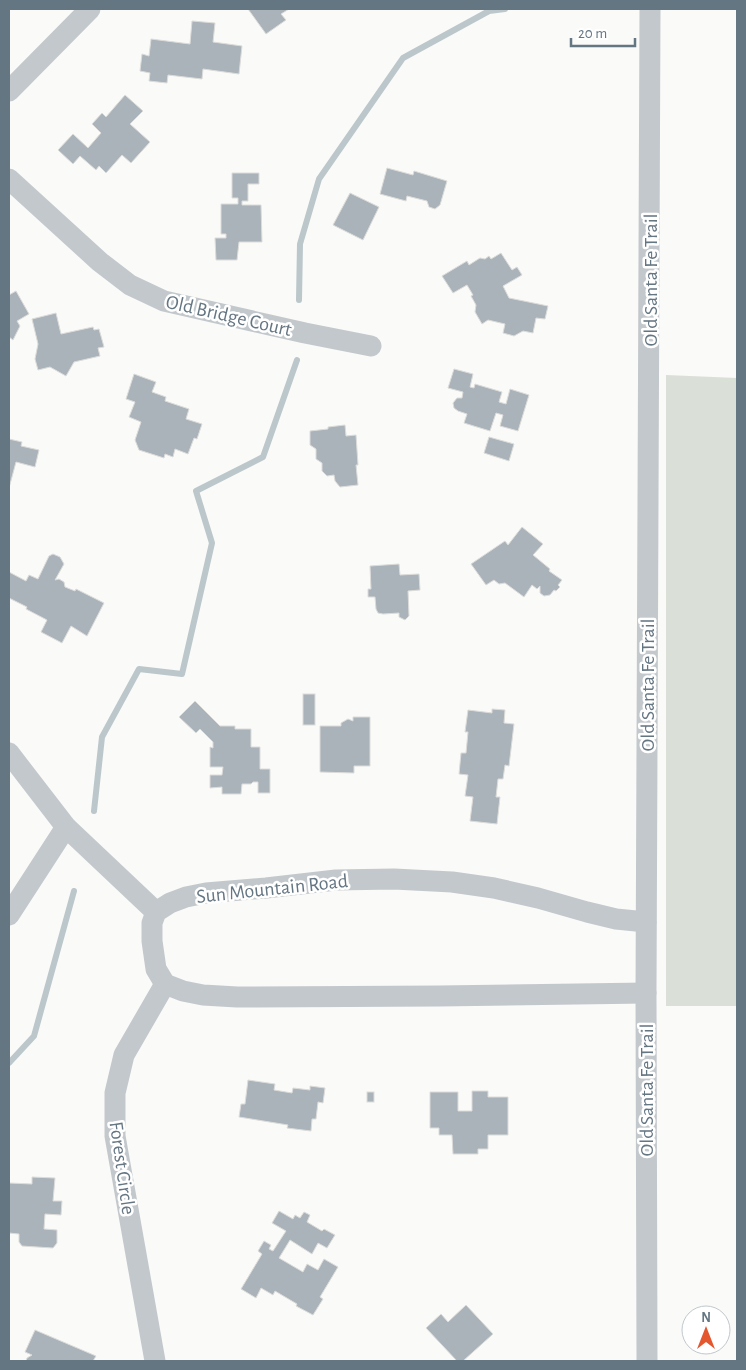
<svg xmlns="http://www.w3.org/2000/svg" width="746" height="1370" font-family="'Alegreya Sans',sans-serif">
<style>
.green{fill:#dadfd7}
.lines{fill:none;stroke-linecap:round;stroke-linejoin:round}
.stream{stroke:#bbc7cb;stroke-width:6}
.building{fill:#aab3b9;stroke:#dcdcda}
.minor{stroke:#c3c8cc;stroke-width:21}
.labels{text-anchor:middle;stroke-width:5;stroke-linejoin:round;paint-order:stroke}
.street-label{font-size:20px;fill:#657683;stroke:#fff}
</style>
<rect width="100%" height="100%" fill="#fafaf8"/>
<path class="green" d="M666,375L737,378V1006H666Z"/>
<g class="lines">
<g class="stream">
<path d="M299,300L300,244L319,179L403,58L489,11L505,9"/>
<path d="M94,811L102,737L139,669L182,674L212,543L196,491L263,457L297,360"/>
<path d="M9,1063L34,1036L74,891"/>
</g>
</g>
<g class="building">
<path d="M248,9H289L281,14L286,20L266,34Z"/>
<path d="M192,21L215,23L213,42L242,46L239,74L203,69L202,79L168,75L167,83L149,81L150,73L140,71L142,54L149,56L151,39L190,44Z"/>
<path d="M125,95L143,111L130,124L150,142L131,163L122,155L106,173L99,166L96,170L80,156L73,164L58,150L73,134L88,148L101,133L92,124L102,113L106,117Z"/>
<path d="M387,168L413,175L414,171L447,181L440,205L435,209L429,207L427,201L407,196L406,201L380,194Z"/>
<path d="M232,173H259V184H248V201H242V205H261L262,242H239L237,260H216L215,238H226V234H221V204H238V198H232Z"/>
<path d="M350,193L379,207L363,240L333,225Z"/>
<path d="M501,253L512,270L517,267L522,275L503,286L509,298L548,306L545,319L536,318L533,333L523,331L514,336L503,333L505,324L488,320L482,324L475,312L476,305L471,296L473,295L467,285L453,293L442,276L467,261L469,265L480,258L485,259L489,256L491,259Z"/>
<path d="M16,291L29,314L17,321L20,326L13,340L9,337V295Z"/>
<path d="M56,313L61,334L93,327L94,330L99,329L104,347L98,348L100,356L74,362L66,376L50,367L38,370L35,359L38,344L32,319Z"/>
<path d="M454,369L473,374L470,387L474,388L475,384L502,392L499,402L506,404L510,389L529,395L518,431L500,426L503,415L496,413L490,431L464,423L467,414L458,411L454,408L453,403L457,398H462L463,392L448,388Z"/>
<path d="M134,374L156,382L152,392L166,397L165,401L189,409L186,419L202,424L197,439L194,438L188,454L175,449L173,457L165,454L164,458L139,450L135,440L141,422L129,417L135,402L126,399Z"/>
<path d="M345,425L346,436L356,435L358,465H356L358,485L340,487L335,481L334,475L327,476L322,471V463L316,459V449L310,445V431L328,429V427Z"/>
<path d="M489,437L514,444L509,461L484,453Z"/>
<path d="M9,439L22,442L21,446L39,450L35,467L16,462L9,488Z"/>
<path d="M522,527L543,544L533,555L550,569L549,571L562,580L558,585L560,587L556,591L554,590L550,595L544,596L540,593V586L537,589L532,585L524,597L505,583L499,584L494,580L486,585L471,564L505,541L508,545Z"/>
<path d="M53,554L60,557L64,564L55,580L59,579L64,582L65,587L75,591L76,589L104,603L87,636L71,626L62,643L41,632L47,620L26,609L27,607L9,598V572L26,581L29,575L38,579L49,556Z"/>
<path d="M399,564L400,575L419,574L420,590L408,591L409,616L405,620L399,617V613L383,614L378,613L376,609L375,597H368V589H371L370,566Z"/>
<rect x="303" y="694" width="12" height="31"/>
<path d="M195,701L220,726H235V729H251V747H260V769H270V793H258V782H253L251,784H242L241,794H222V787L210,788V775H222L223,767H210V747L213,748V742L200,729L196,733L179,717Z"/>
<path d="M492,709L505,710L504,723L514,724L509,766L505,765L503,779H498L496,797H500L497,824L470,821L473,797L465,796L468,775L459,774L461,753H466L468,732H465L468,710L492,713Z"/>
<path d="M353,717H370V766H354V773L320,772V726H341V723L348,719L353,721Z"/>
<path d="M248,1080L275,1084L274,1090L292,1093L293,1088L310,1090V1086L325,1088L323,1103L318,1102L316,1119H312L311,1131L287,1128L288,1125L239,1117L241,1104H245Z"/>
<path d="M472,1091H488V1097H508V1135H488V1149H478V1154H453L452,1135H439V1128H430V1092H458V1111H472Z"/>
<rect x="367" y="1092" width="7" height="10"/>
<path d="M32,1177L55,1178L53,1201H62L61,1215L45,1214L44,1229L57,1230V1243L53,1248L22,1246L19,1242V1234L9,1233V1183L32,1184Z"/>
<path d="M279,1211L293,1219L295,1215L300,1218L304,1212L310,1215L307,1222L322,1231L324,1229L335,1235L327,1248L318,1243L312,1254L290,1240L279,1258L303,1272L307,1264L318,1270L324,1259L338,1267L320,1297L323,1299L313,1315L296,1306L297,1304L275,1291L273,1295L261,1288L256,1298L241,1289L262,1254L258,1251L264,1241L271,1245L269,1249L273,1251L286,1231L272,1223Z"/>
<path d="M466,1305L493,1334L463,1361H457L426,1328L441,1314L448,1322Z"/>
<path d="M35,1330L96,1356L93,1361H26L27,1358L32,1355L25,1352Z"/>
</g>
<g class="lines">
<g class="minor">
<path d="M9,91L90,9"/>
<path d="M9,179L100,262L130,285L164,301L305,333L371,346"/>
<path d="M9,753L66,827L156,912"/>
<path d="M9,915L66,827"/>
<path d="M646,993L439,996L237,997L203,995L183,991L165,984L156,969L152,941V923L156,912L170,903L186,897L206,893L266,888L336,880L394,879L452,882L494,888L538,898L587,912L616,919L646,922"/>
<path d="M155,1361L115,1136V1093L124,1055L165,984"/>
<path d="M647,1361L646,993L650,9"/>
</g>
</g>
<g class="labels">
<g class="street-label">
<text transform="translate(650 280) rotate(-90)" y="7">Old Santa Fe Trail</text>
<text transform="translate(229 315) rotate(13)" y="7">Old Bridge Court</text>
<text transform="translate(647 685) rotate(-90)" y="7">Old Santa Fe Trail</text>
<text transform="translate(272 888) rotate(-6)" y="7">Sun Mountain Road</text>
<text transform="translate(646 1090) rotate(-90)" y="7">Old Santa Fe Trail</text>
<text transform="translate(123 1168) rotate(82)" y="7">Forest Circle</text>
</g>
</g>
<rect width="746" height="1370" fill="none" stroke="#657683" stroke-width="20"/>
<g transform="translate(706 1330)"><circle r="24" fill="#ffffff" stroke="#c1c8cd"/>
<path d="M0-4L9 19L0 12L-9 19Z" fill="#e4572e"/>
<text y="-8" font-size="14" font-weight="bold" text-anchor="middle" fill="#657683">N</text>
</g>
<path d="M571 38v8h64v-8" fill="none" stroke="#657683" stroke-width="2.5"/>
<text x="578" y="38" font-size="15" fill="#657683" stroke="#ffffff" stroke-width="4" paint-order="stroke">20 m</text>
</svg>
